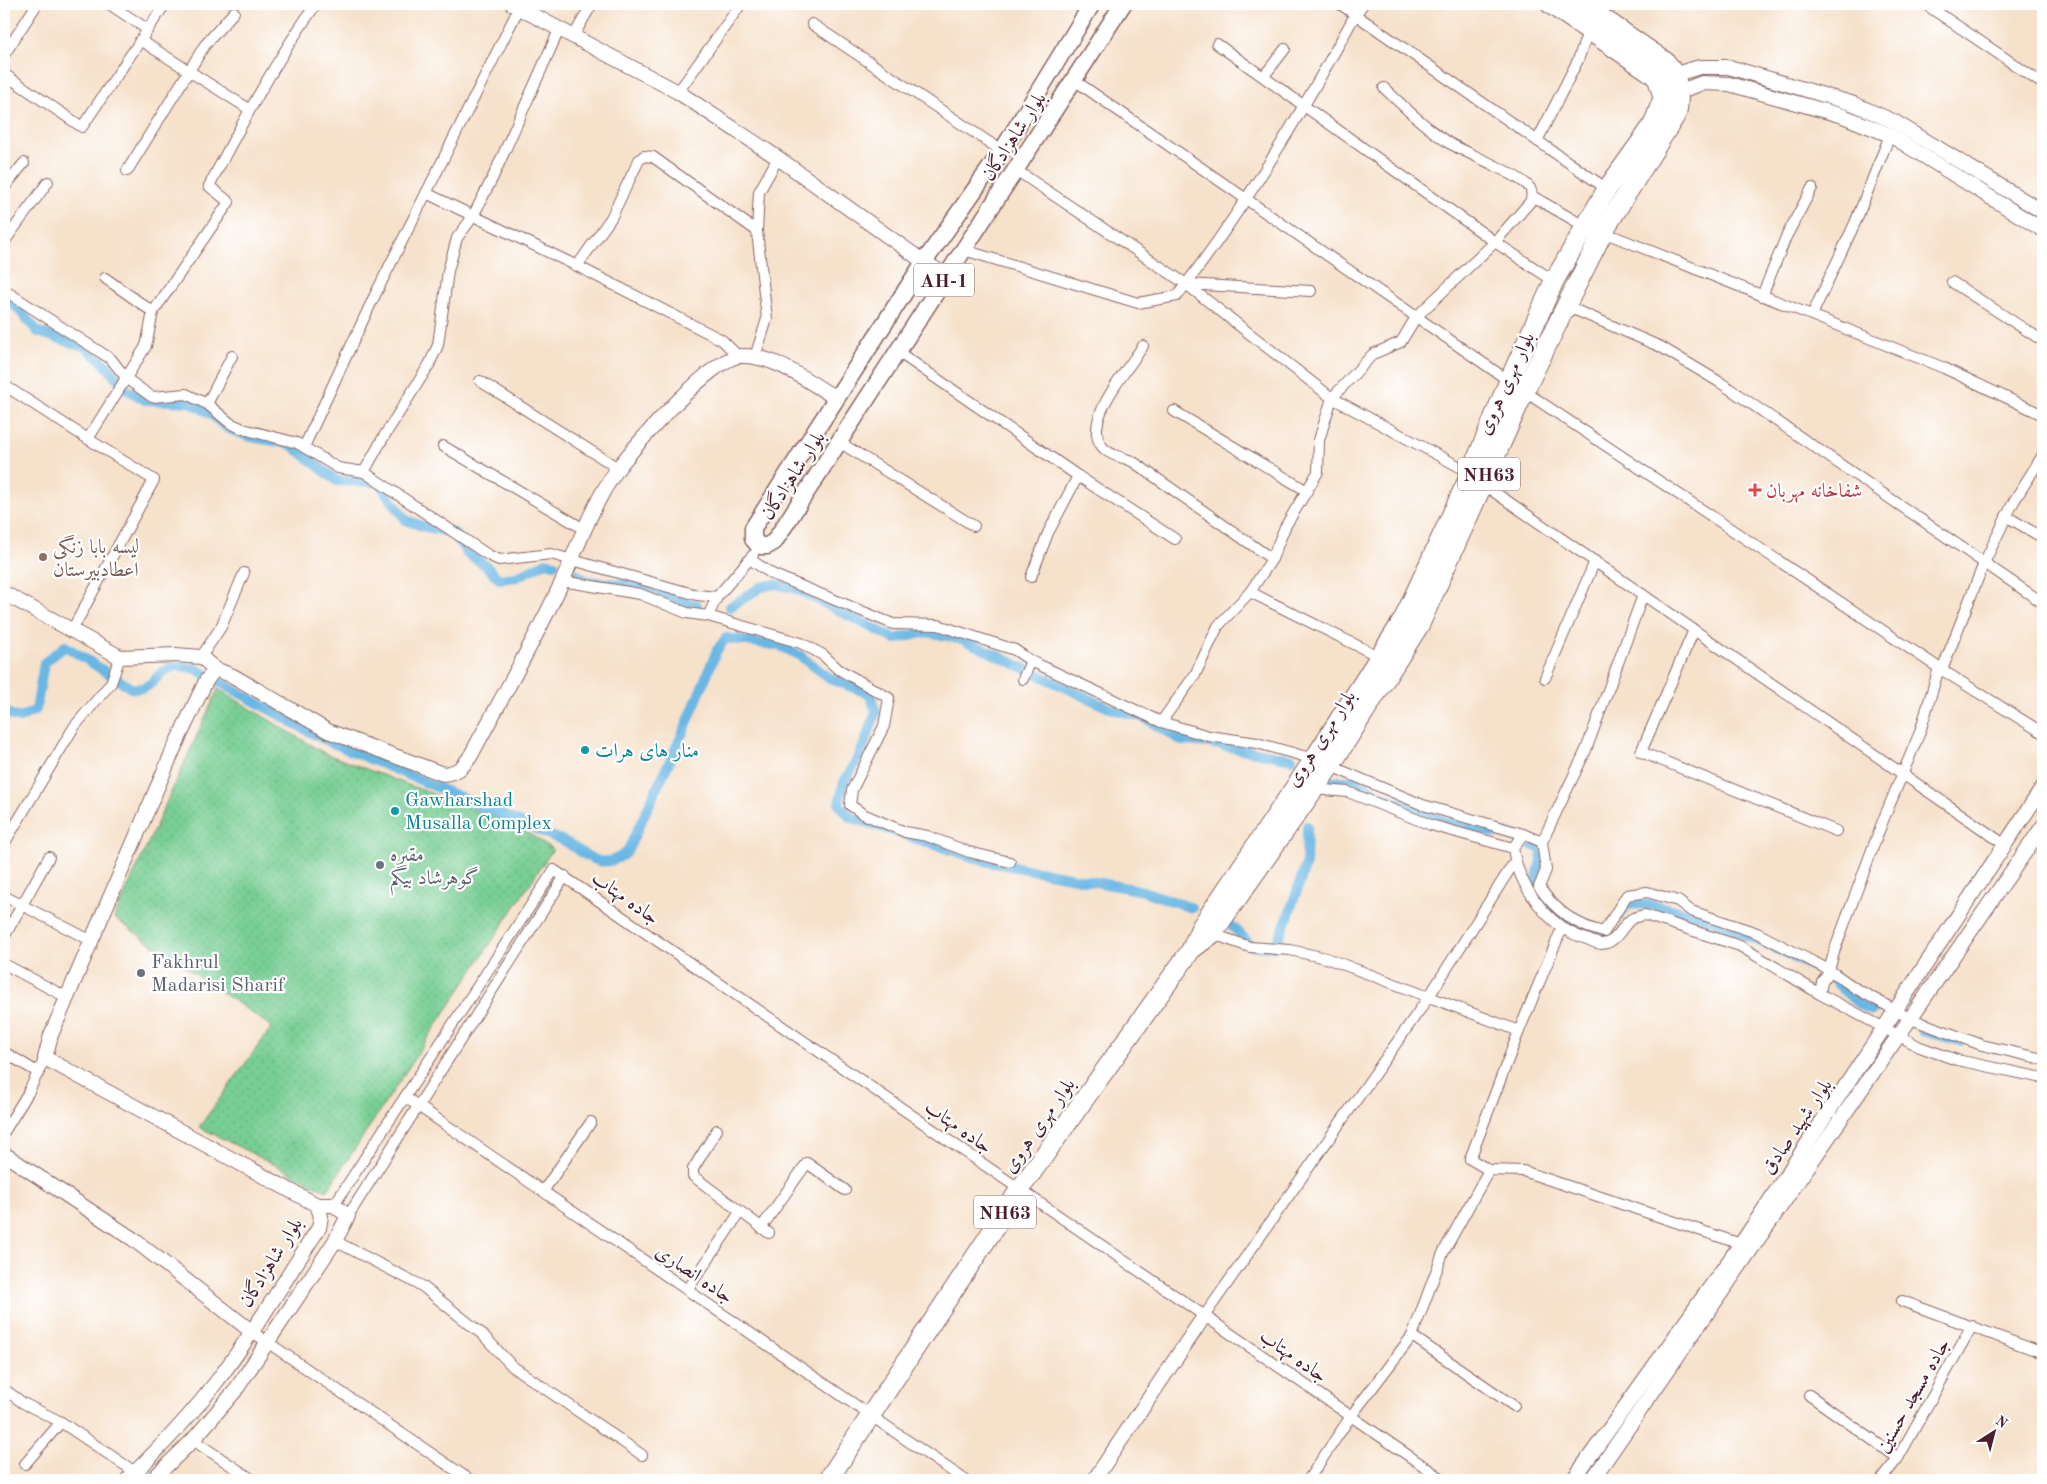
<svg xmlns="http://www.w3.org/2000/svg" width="2047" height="1484" font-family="'Old Standard TT',Amiri,serif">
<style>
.park{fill:url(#park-dots);stroke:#60765f}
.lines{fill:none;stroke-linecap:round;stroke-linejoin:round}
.canal{stroke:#6bb7e4;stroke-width:10}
.street-casing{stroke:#866363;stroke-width:12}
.secondary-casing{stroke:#866363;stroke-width:16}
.primary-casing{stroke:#866363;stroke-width:19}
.highway-casing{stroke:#866363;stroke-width:21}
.street{stroke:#fff;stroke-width:10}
.secondary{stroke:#fff;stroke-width:14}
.primary{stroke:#fff;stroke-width:16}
.highway{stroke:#fff;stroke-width:19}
.health-dot{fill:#e0444e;stroke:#fff;stroke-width:2}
.education-dot{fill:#8d6e63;stroke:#fff;stroke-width:2}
.culture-dot{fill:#0f9aa8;stroke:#fff;stroke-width:2}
.worship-dot{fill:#6b7280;stroke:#fff;stroke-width:2}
.labels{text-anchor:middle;stroke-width:4.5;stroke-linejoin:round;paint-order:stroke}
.shield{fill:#fff;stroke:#80626b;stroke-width:1}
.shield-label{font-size:19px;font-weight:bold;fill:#4a1f2b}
.street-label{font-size:20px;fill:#4a1f2b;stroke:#fff}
.health-label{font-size:20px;fill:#be3a42;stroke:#fff;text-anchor:start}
.education-label{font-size:20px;fill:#785e54;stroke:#fff;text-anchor:start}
.culture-label{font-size:20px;fill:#0d838f;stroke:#fff;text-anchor:start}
.worship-label{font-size:20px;fill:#5b616d;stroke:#fff;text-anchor:start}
</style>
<defs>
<pattern id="park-dots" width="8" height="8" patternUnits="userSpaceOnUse" patternTransform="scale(1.25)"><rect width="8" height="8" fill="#77ce93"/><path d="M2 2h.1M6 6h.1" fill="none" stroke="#68b07f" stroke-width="1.8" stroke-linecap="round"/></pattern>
</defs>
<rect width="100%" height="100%" fill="#fff"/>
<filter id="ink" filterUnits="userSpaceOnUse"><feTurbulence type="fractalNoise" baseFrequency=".02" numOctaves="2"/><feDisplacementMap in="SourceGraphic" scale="10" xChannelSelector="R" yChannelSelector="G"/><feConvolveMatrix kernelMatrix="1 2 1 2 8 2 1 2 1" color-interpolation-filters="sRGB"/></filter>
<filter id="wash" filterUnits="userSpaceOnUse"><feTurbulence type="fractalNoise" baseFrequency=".0096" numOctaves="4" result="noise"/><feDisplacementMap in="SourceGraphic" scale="20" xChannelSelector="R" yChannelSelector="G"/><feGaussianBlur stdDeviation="1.12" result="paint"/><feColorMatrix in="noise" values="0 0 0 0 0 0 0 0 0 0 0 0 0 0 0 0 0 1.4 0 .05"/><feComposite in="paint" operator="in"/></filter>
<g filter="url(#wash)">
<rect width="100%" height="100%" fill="#f6e1ca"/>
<path class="park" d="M218,689L324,753L515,825L553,849L327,1191L199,1127L272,1027L114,918Z"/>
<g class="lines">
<g class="canal">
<path d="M4,297L14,304L38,332L85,347L102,361L126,389L145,400L190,402L209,413L228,429L251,437L290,444L337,481L378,482L406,520L422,526L454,533L466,553L485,565L499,579L517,577L546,562L554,564"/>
<path d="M576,574L588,581L615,584L633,583L685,603L697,605"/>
<path d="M730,607L761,587L775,584L796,589L895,639L927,632L962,639L1109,708L1144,718L1182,741L1209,743L1292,759"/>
<path d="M4,712L19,718L36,710L44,663L65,646L131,688C163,693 151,657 196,669L323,739L566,842C589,857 602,872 627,852L686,726L717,650L726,638L780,646L799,655L831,679L870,694L876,712L860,755L844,782L839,804L850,817L984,861L1143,891L1192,908"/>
<path d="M1353,779L1384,797L1443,821L1489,832L1508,834L1543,850L1535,889L1547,908L1584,934L1604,937L1609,930"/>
<path d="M1333,781H1357"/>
<path d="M1619,916L1627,905C1672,899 1752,937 1794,958C1804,963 1815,967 1825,973C1842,985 1852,1004 1872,1011"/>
<path d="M1232,926L1252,946L1275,947L1288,917L1306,864L1307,826"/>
<path d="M1922,1031L1960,1041"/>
</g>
</g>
</g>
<g filter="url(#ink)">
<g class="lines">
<g class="street-casing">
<g id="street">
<path d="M109,4L147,29"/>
<path d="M1340,4L1607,189"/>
<path d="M1925,4L2043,84"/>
<path d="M812,24L1002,151"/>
<path d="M573,37L592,4"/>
<path d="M140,40L249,109"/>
<path d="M1217,44L1495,242L1554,281"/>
<path d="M4,55L37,4"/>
<path d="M4,74L82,127L165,4"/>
<path d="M1264,76L1285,49"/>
<path d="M1074,80L1509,381L1942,670L2043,733"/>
<path d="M678,92L741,4"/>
<path d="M1537,141L1578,60L1589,29"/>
<path d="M1016,170L1186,284L1332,398L1471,473"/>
<path d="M127,171L205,45L234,12"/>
<path d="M4,188L24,163"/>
<path d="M426,193L577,266L722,340L738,356"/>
<path d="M1532,196L1586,227"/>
<path d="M1603,232L1944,368L2043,415"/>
<path d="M4,242L48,182"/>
<path d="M964,250L1138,303L1177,296C1245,208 1302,112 1355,15L1363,4"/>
<path d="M577,266L611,218L639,160L644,156L653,157L757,231"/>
<path d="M105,278L153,312"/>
<path d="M1952,282L2043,341"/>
<path d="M1186,284L1311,291"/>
<path d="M4,290L111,359L127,379L152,397L186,394L207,404L230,423L243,429L297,443L338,468L364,472L488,555L499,560L551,554L697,595L717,597"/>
<path d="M1762,296L1786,237L1812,188"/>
<path d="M1566,306L1661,347L1721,383L2043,603"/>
<path d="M1812,315L1855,223L1890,135"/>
<path d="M1143,346C1129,368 1083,419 1101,445C1107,455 1122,457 1132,461L1272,559"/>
<path d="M898,352L1078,476L1175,539"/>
<path d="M755,357L767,319L757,231L759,192L778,158"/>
<path d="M480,381L618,468"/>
<path d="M7,387L88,439"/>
<path d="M207,404L232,356"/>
<path d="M1174,411L1307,491"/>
<path d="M839,442L974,526"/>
<path d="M443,446L584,529"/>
<path d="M304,447L372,301L519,8"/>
<path d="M364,472L383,438L429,365L438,345L448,271L457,238L472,218L493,177L559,30"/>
<path d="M1484,485L2004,844"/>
<path d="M2006,516L2043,538"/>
<path d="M751,560L772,574L893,624L938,625L1015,650L1031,661L1161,722L1209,736L1257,743L1314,759L1423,805L1523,834L1542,842L1546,870L1539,887C1555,910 1576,926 1604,932L1627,895L1647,892L1678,901L1691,911L1757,933L1829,970L1855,988L1911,1019L1982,1045L2043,1059"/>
<path d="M1031,577L1048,533L1078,476"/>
<path d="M562,581L640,594L687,613L708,616L801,643L823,655L838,669L889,698L884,726L852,790L850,805L863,814L905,832L927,836L969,852L1010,862"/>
<path d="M1250,592L1380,657"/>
<path d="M708,616L717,597L753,555"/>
<path d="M1694,630L1641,752L1836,831"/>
<path d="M71,632L154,480L88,439L146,346L153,312L229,202L209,186C242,123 275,62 316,4"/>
<path d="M201,657L221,627L244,573"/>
<path d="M1942,670L1984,563L2014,501L2043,455"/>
<path d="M1545,678L1595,561"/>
<path d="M1023,679L1031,661"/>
<path d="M1161,722L1195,675L1218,626L1250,592L1272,559L1285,527L1318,472L1319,440L1332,398L1373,354L1401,342L1416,317L1495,242L1530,202C1532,197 1533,193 1530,188C1521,175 1466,153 1449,143C1425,127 1405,108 1384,88"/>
<path d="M1314,789L1348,792L1431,825L1513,848"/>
<path d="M1523,834L1513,848C1518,885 1549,929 1587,939C1591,941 1597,944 1602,944C1616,943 1621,928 1630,920C1634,917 1640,916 1645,915L1740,946L1820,994L1920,1047L1957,1060L2043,1078"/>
<path d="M1542,842L1586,750L1643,595"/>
<path d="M4,844L74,727L111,683L120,657"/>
<path d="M4,896L92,941"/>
<path d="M1210,933L1250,947L1290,950L1326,958L1519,1031"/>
<path d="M4,937L49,857"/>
<path d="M4,964L66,997"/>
<path d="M1820,994L1822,982L1828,974L1835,949L1882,823L1920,732L1939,668"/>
<path d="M4,1052L39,1073"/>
<path d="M405,1097L965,1480"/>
<path d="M717,1130L693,1169V1176L769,1233"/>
<path d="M4,1132L28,1093L45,1058"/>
<path d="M1489,1170L1470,1159L1519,1031L1562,928"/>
<path d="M544,1190L591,1122"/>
<path d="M334,1205L554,870L1444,1480"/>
<path d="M348,1216L565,876"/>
<path d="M761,1228L807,1163L845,1190"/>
<path d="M335,1241L422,1286L482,1334L512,1366L642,1455"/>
<path d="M688,1289L740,1212"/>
<path d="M1902,1301L2043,1353"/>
<path d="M1205,1315L1428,998L1515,861"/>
<path d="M251,1331L470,1480"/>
<path d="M1412,1336L1514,1406"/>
<path d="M4,1389L23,1403L61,1422L135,1472"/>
<path d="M1809,1395L1898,1458"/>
<path d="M193,1440L253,1480"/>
<path d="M25,1464L61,1422"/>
<path d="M1308,1480L1351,1416L1412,1336L1443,1253L1489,1170L1523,1171L1741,1244"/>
<path d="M1881,1480L1898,1458L1972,1326"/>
</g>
</g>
<g class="secondary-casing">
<g id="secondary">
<path d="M512,4L678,92L778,158L924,262L947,276"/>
<path d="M1665,77L1700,67H1729L1854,104L1895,122L2043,212"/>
<path d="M1671,95L1702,83L1729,84L1843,116L1890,135L2043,230"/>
<path d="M4,593L120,657L176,655L201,657L215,669L233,676L328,731L443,774C457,773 462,768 470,757C501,699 534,642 562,582C579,544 593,502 619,467C636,444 713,357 740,356C774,354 808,382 836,398"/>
<path d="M215,669L206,681L175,746L51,1035L45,1058L317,1205"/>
<path d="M4,1154L133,1239L251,1331"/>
<path d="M127,1480C159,1449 190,1417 217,1381C254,1333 285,1279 319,1228L321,1216L317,1205"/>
<path d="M152,1480L193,1440L235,1391L335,1241L348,1216L334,1205H317"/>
<path d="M1094,1480L1205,1315"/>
<path d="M1573,1480L1741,1244L2043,787"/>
<path d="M1592,1480L2043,826"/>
</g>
</g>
<g class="primary-casing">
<path id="primary" d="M1092,4L1002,151L924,262L753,528V539L759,546H767L774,542L1123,4"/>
</g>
<g class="highway-casing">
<g id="highway">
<path d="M1192,949L1212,934L1331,765L1420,624L1525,390L1566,306L1603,232L1677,113C1680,90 1680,80 1666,62L1582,4"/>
<path d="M828,1480L1020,1189L1191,950L1201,927L1314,759L1403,620L1471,473L1509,381L1554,281L1607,189L1653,125L1663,98L1658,80L1653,74L1550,4"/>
</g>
</g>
<use href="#street" class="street"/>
<use href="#secondary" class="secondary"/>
<use href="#primary" class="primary"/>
<use href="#highway" class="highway"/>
</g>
</g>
<path class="health-dot" d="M1752.5 482.5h5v5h5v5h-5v5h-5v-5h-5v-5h5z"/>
<circle class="education-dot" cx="43" cy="557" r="5"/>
<g class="culture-dot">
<circle cx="585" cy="750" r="5"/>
<circle cx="395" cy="811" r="5"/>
</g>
<g class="worship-dot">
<circle cx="380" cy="865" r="5"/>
<circle cx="141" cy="973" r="5"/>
</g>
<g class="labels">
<g class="shield">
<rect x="914" y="263.5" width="60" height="33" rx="4"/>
<rect x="1458" y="457.5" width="62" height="33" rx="4"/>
<rect x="974" y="1195.5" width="62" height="33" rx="4"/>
</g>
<g class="shield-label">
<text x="944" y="287">AH-1</text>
<text x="1489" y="481">NH63</text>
<text x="1005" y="1219">NH63</text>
</g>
<g class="street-label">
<text transform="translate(1013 136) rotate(-57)" y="7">بلوار شاهزادگان</text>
<text transform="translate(1505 383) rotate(-65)" y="7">بلوار مهری هروی</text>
<text transform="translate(792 475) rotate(-57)" y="7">بلوار شاهزادگان</text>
<text transform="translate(1320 738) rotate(-57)" y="7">بلوار مهری هروی</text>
<text transform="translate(626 897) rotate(35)" y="7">جاده مهتاب</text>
<text transform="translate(1038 1125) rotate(-55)" y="7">بلوار مهری هروی</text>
<text transform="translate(959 1126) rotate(35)" y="7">جاده مهتاب</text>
<text transform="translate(1796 1126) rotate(-56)" y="7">بلوار شهید صادق</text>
<text transform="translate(270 1262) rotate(-58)" y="7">بلوار شاهزادگان</text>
<text transform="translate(695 1273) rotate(34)" y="7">جاده انصاری</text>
<text transform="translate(1294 1355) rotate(35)" y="7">جاده مهتاب</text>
<text transform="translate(1912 1395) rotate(-60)" y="7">جاده مسجد حسنین</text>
</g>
<g class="health-label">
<text x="1766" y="497">شفاخانه مهربان</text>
</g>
<g class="education-label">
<text x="53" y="553">لیسه بابا زنگی<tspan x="53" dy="23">اعطادبیرستان</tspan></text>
</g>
<g class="culture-label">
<text x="595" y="757">منار های هرات</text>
<text x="405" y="806">Gawharshad<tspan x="405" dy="23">Musalla Complex</tspan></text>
</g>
<g class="worship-label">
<text x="390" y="861">مقبره<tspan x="390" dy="23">گوهرشاد بیگم</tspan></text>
<text x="151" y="968">Fakhrul<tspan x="151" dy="23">Madarisi Sharif</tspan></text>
</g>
</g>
<rect width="2047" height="1484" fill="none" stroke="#fff" stroke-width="20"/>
<g transform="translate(1994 1432) rotate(36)" stroke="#ffffff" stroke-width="4" paint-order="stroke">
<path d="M0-4L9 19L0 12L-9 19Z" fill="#4a1f2b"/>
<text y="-8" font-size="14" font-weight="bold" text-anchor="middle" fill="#4a1f2b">N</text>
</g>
</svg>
